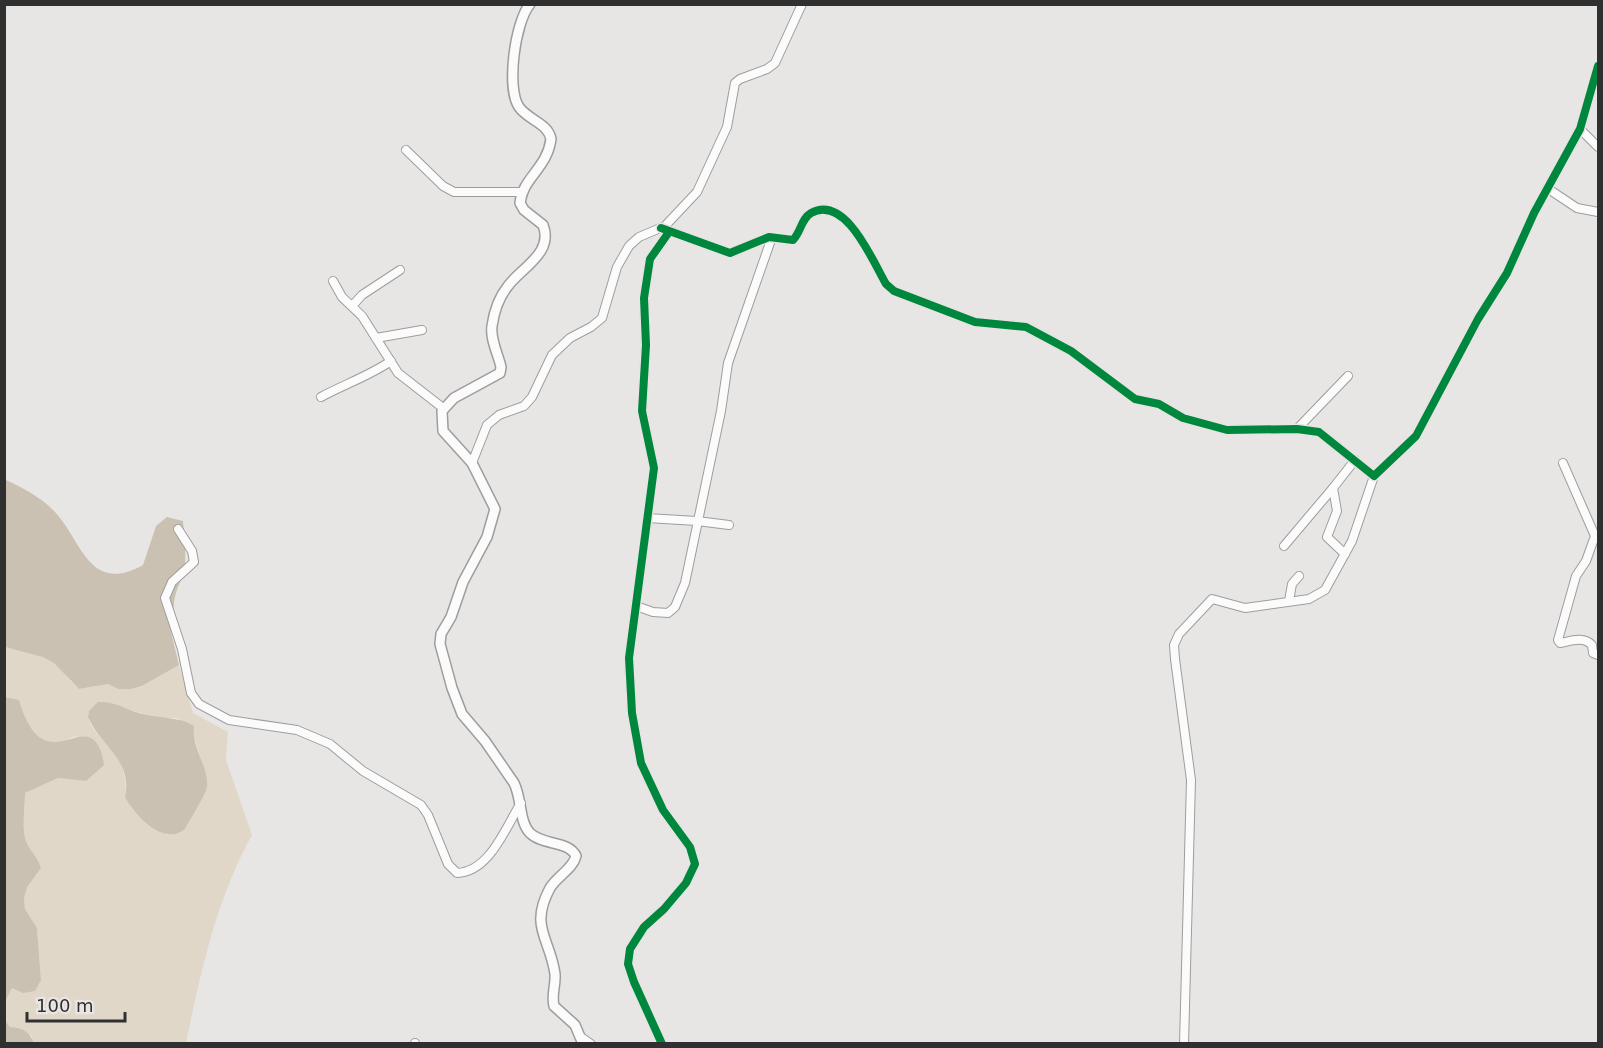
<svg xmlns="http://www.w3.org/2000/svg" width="1603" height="1048" font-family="'DejaVu Sans',sans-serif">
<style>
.green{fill:#e1d7c8;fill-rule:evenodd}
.forest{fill:#cbc1b2}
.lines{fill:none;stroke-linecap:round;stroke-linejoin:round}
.minor-casing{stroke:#9e9d9c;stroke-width:10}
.major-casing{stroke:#9e9d9c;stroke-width:12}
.minor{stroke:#fcfbfb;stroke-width:8}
.major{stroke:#fcfbfb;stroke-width:9}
.cycleway-casing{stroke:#e9e5e4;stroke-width:11}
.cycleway{stroke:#00873e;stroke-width:8}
</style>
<rect width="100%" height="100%" fill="#e8e6e5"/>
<path class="green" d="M4,647C20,651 43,653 55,664C64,672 69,681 79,689L108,684L118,689H131L142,686L179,665L193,713L228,732L226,760L252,835C216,900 201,971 186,1043H34L31,1035L10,1027L5,1020V1002L12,988L41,980L37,928L25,909L24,898L26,887L41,868C38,856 28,850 25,838C22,824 25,806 25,793L58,778L87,781L76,736C69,738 60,744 53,744C32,744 24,715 19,700L5,697ZM89,711H134L159,718H178L193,733L204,769L192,815L167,835L145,821L125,797C127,787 124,768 119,758C112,742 84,731 89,711Z"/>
<g class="forest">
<path d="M4,479C23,488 41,497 55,512C82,541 89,595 143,565L156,526L167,517L183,521C184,535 186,550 185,564C183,583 172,590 174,615L168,620L179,665L142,686L131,689H118L108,684L79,689L54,663L43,657L5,647Z"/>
<path d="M5,697L19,700C43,782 82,712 99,747C102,752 103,759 104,765L86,781L58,778L25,793C25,806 22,824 25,838C28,850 38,856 41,868L27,887L24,898L25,909L37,928L41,980L35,991L23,993L12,988L5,1002Z"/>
<path d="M98,702C119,702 125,710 143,714C161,719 178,716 194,726C191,748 209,766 207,787C205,796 190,819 185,829C163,847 135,815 125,797C133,759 100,746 88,717L89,711Z"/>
<path d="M5,1020L10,1027C23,1028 29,1031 34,1043H5Z"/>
</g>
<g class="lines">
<g class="minor-casing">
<g id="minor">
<path d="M1580,129L1598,147"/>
<path d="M406,150L443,186L454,192H522"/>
<path d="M1547,188L1577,208L1598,212"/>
<path d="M661,228L730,253L769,237L793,240C801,232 801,219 811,213C846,194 873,262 886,284L894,291L975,322L1026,327L1071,351L1135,399L1159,404L1183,418L1227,430L1297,429L1319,432L1374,476L1416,436L1478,319L1507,273L1534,213L1580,129L1598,66"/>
<path d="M333,281L342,297L362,316L398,373L443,408"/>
<path d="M353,305L362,295L400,270"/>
<path d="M376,338L422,330"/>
<path d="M321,397C345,384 369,376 391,361"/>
<path d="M1297,429L1348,376"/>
<path d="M472,463L487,425L499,415L524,406L532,397L552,355L570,338L591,327L602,318L617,267L629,246L639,237L665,226L697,192L727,127L735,83L740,79L767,69L775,63L802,4"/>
<path d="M1563,463L1595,536L1586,561L1576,576L1558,640L1560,643C1571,641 1583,636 1592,645L1593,653L1598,655"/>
<path d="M647,518L697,521L729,525"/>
<path d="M178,529L192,551L194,562L172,582L165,598L182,649L191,693L199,704L229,720L297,730L330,744L363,771L421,805L428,815L448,864L457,873C490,872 506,826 521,803"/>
<path d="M1284,546L1333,488"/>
<path d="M1345,554L1327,537L1337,511L1333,488L1355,460"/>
<path d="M1289,601L1292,584L1299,576"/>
<path d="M636,606L653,612L668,613L675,607L685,583L721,411L728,363L772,237"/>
<path d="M581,1037L591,1044"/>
<path d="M415,1043V1044"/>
<path d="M662,1044L634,982L628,964L630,949L644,927L664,909L686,883L695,864L690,847L663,810L641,763L632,713L629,658L654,468L642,411L646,345L644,298L650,259L669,232"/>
<path d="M1184,1044L1191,780L1175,659L1174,645L1179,634L1212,599L1245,608L1309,599L1325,590L1352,541L1374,476"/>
</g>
</g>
<g class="major-casing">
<path id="major" d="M530,4C515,22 506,88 519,107C528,120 548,123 551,139C547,169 523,177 520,203L524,210L543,225C554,253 521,268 508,286C499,297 494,312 492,326C490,339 498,354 501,367L500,373L454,398L442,411L443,431L472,463L495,509L487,537L463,582L451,617L441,634L440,644L452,688L462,714L485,741L514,783C522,799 519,822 530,833C543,846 568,840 576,856C573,869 557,876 550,888C529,927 550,938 555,974C556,985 551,995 554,1006L575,1025L583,1044"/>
</g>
<use href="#minor" class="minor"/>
<use href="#major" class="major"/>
<g class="cycleway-casing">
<g id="cycleway">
<path d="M661,228L730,253L769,237L793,240C801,232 801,219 811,213C846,194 873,262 886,284L894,291L975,322L1026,327L1071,351L1135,399L1159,404L1183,418L1227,430L1297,429L1319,432L1374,476L1416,436L1478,319L1507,273L1534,213L1580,129L1598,66"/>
<path d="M662,1044L634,982L628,964L630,949L644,927L664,909L686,883L695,864L690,847L663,810L641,763L632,713L629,658L654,468L642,411L646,345L644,298L650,259L669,232"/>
</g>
</g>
<use href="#cycleway" class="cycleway"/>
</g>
<rect width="1603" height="1048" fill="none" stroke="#313030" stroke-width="12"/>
<path d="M27 1012v9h98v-9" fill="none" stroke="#313030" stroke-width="3"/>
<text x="36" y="1012" font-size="18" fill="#313030" stroke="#e9e5e4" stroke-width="4.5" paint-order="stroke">100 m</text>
</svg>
